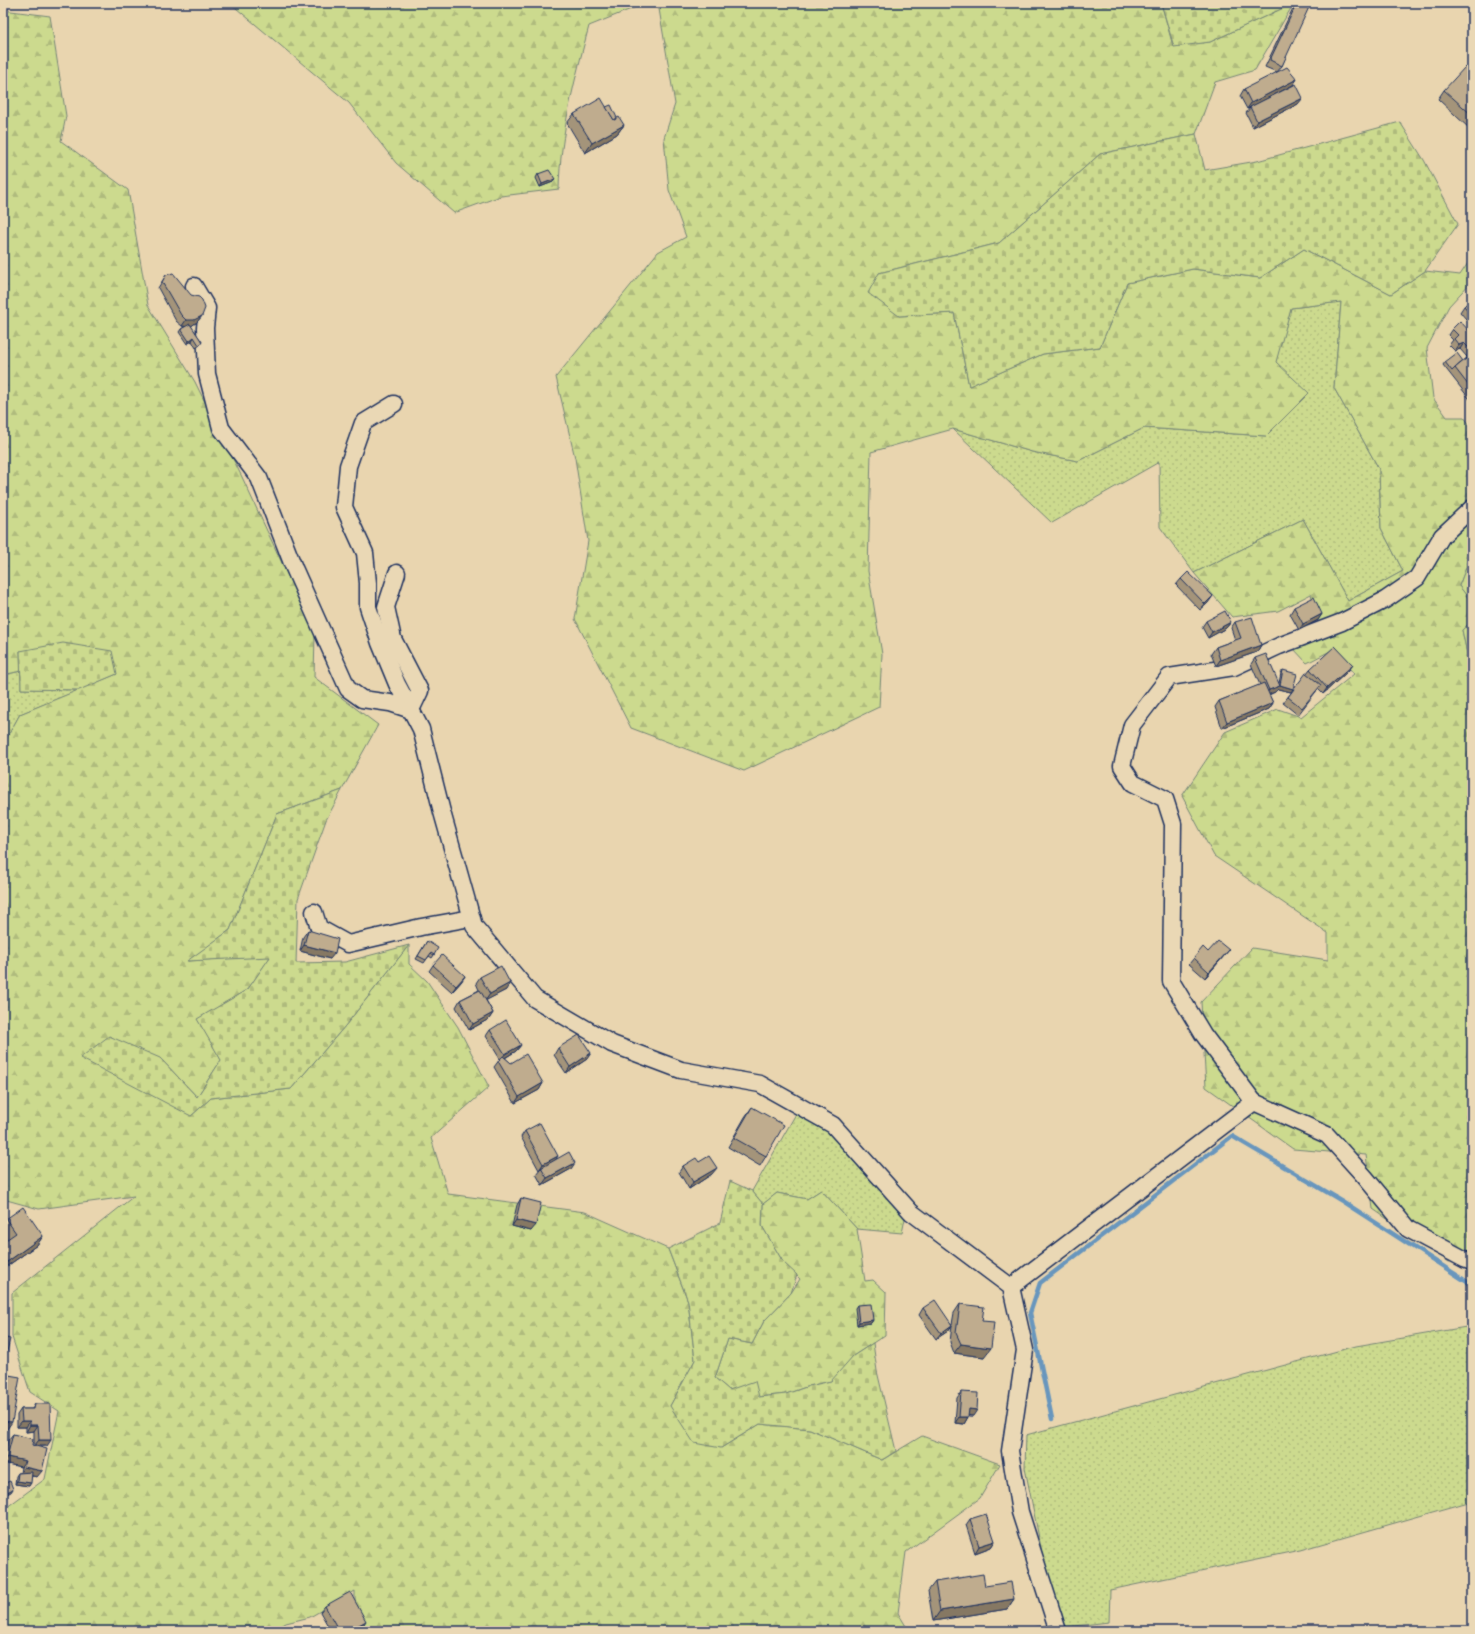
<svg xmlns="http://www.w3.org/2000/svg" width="1475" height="1634" font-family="Caveat,sans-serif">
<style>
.grass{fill:url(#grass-dots);stroke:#748476}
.forest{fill:url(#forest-firs);stroke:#748476}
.cemetery{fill:url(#cemetery-stones);stroke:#748476}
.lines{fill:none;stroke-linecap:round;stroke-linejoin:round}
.stream{stroke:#6896bd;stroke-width:4.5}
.minor-casing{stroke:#1b2f5e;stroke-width:19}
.minor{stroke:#ead8b5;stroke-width:16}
.wall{fill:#a4947a;stroke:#1b2f5e}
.shaded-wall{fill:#867863;stroke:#1b2f5e}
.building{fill:#bfac8e;stroke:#1b2f5e}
</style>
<defs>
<pattern id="grass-dots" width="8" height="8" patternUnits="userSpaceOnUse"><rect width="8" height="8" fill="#ccda8e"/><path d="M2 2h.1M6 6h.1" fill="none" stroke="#afbb7d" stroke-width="1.8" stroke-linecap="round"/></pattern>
<pattern id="forest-firs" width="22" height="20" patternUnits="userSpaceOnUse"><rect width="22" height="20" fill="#ccda8e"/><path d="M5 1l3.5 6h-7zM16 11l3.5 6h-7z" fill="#afbb7d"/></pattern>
<pattern id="cemetery-stones" width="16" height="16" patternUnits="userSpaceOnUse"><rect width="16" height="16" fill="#ccda8e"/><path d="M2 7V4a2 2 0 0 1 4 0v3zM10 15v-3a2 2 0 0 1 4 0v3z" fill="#afbb7d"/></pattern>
</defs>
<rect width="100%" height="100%" fill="#e9d5af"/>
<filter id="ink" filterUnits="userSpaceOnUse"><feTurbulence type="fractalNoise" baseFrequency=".025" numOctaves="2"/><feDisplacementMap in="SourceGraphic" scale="8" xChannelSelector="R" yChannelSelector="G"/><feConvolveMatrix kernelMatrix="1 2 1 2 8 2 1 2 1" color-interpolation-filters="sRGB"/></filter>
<g filter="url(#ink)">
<g class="grass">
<path d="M1341,302L1334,388L1379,469L1381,528L1403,571L1348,601L1303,519L1194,573L1160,527L1159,462L1052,523L953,429L1032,452L1078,461L1144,428L1266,436L1275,362L1291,308Z"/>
<path d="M21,671V689L79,690L20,714L3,745V675Z"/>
<path d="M797,1112L828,1129L906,1214L902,1233L857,1229L821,1190L807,1199L777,1193L763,1204L752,1191Z"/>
<path d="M1472,1326V1501L1300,1550L1110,1590L1109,1622L1057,1628L1025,1468L1026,1435L1356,1346Z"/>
</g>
<g class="forest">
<path d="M230,3H646L589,26C575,79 560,134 559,189L501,196L454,213L396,163L349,103Z"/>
<path d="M658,3H1161L1173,46L1210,42L1294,3L1255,70L1215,82L1196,134L1100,154L999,243L879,273L899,316L954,313L969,386L1043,354L1100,347L1127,283L1193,269L1260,278L1304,249L1391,294L1425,271L1460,275L1472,257V281L1449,306L1427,348L1433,398L1447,417H1464L1472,428V552L1459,586L1472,602V621L1462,630L1472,677V1255L1449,1262L1373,1209L1366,1155L1293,1149L1206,1087L1201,1002L1252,948L1328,960V933L1214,856L1182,796L1225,732L1278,709L1301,717L1354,674L1334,649L1307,663L1293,648L1319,624L1311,594L1278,611L1232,617L1194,573L1303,519L1348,601L1403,571L1381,528L1379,469L1334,388L1341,302L1291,308L1276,362L1309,393L1266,436L1144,428L1078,461L1032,452L953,429L871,452L868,571L882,654L879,707L744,771L631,728L575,619L588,541L575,458L556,377L658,252L686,237L669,190L664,138L675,104Z"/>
<path d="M3,10L50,16L66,116L61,141L128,190L148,305L195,382L242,477L315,634L314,677L378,725L342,790L277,814L230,930L188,961L271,956L248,989L198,1019L221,1060L197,1097L160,1058L191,1116L211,1098L291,1089L345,1026L409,945V964L427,981L458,1027L489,1087L431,1138L448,1194L585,1212L668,1249L688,1301L695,1360L670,1406L721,1448L760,1424L810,1429L882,1460L922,1436L1000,1464L980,1498L906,1552L898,1613L909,1631H355V1591L310,1617L286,1623L272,1631H3V1510L45,1479L59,1411L30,1392L12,1337V1293L134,1196L39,1209L3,1199V745L20,714L117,674L20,651L21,671L3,675Z"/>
<path d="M821,1190L857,1229L865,1281L873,1280L886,1292L885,1335L853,1356L836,1380L809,1386L786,1394L759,1397L729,1390L715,1378L728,1339L752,1344L764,1321L791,1293L800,1279L783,1262L762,1226L763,1204L777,1193L807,1199Z"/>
</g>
<g class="cemetery">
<path d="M1161,3H1294L1210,42L1174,47Z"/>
<path d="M1400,122L1424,160L1458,224L1425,271L1391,294L1304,249L1260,278L1193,269L1127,283L1100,347L1043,354L969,386L954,313L899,316L868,293L879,273L999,243L1100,154L1196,134L1205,170L1257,161Z"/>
<path d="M1472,552V602L1459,586Z"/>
<path d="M1472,621V677L1462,630Z"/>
<path d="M63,643L112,651L117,674L79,690L21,689L20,651Z"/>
<path d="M342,790L326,820L298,899L296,963L345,962L409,945L345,1026L291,1089L211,1098L191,1116L80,1058L109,1036L160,1058L197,1097L221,1060L197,1019L248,989L270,957L187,961L230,930L277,814Z"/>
<path d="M730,1181L752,1191L763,1204L762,1226L783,1262L797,1275L791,1293L764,1321L752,1344L728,1339L715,1378L729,1390L755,1381L759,1397L786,1394L809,1386L831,1381L853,1356L873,1343L877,1371L896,1451L882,1460L810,1429L760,1424L721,1448L694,1443L670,1406L695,1360L688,1301L668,1249L720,1223Z"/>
</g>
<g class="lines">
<path class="stream" d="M1052,1419L1030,1313L1040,1283L1232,1136L1342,1201L1472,1285"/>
<g class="minor-casing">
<g id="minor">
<path d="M194,286L207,308L205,328L207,374L221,428L259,478L294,568L348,689L362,699L390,703L411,710L421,729L442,812L474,926L535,999L612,1044L681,1070L760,1084L833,1125L911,1212L1011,1287L1025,1350L1010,1451L1020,1512L1058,1631"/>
<path d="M394,404L363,423L348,466L344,507L365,553L368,583V607L380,643L397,684L411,710"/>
<path d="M397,573L386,607L393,639L420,691L411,710"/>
<path d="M314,912L319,928L348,944L421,927L471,918"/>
<path d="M1254,1102L1203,1034L1171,981L1173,824L1165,799L1133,783L1122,766L1132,725L1169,677L1234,667L1279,646L1342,622L1385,600L1417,578L1442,536L1472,508"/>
<path d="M1011,1287L1254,1102L1327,1135L1365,1177L1408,1229L1464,1259L1472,1262"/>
</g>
</g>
<use href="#minor" class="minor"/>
</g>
<g class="wall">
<path d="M1296,3H1306L1282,66L1277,72L1265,67L1294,6Z"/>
<path d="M1297,79L1293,85L1298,104L1253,127L1246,113L1250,108L1247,109L1240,96L1244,89Z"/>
<path d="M1469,85L1472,89V129L1471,130L1438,99L1444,90Z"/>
<path d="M606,107L624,125L617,134L585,153L567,123L574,114Z"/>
<path d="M538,174L553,182L540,187L536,178Z"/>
<path d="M166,275L202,316L197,322L191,326L202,342L200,345L196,348L192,341L187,344L179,332L181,329L186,326H182L176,321L158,288Z"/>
<path d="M1472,299V326L1460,312L1464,306Z"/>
<path d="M1452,329L1472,334V352L1467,357L1460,349L1455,351L1449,345L1453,340L1448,335Z"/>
<path d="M1472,354V402L1443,365L1445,362L1463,361Z"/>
<path d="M1181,579L1208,603L1200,610L1176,585Z"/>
<path d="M1294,607L1322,614L1318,620L1299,630L1290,614Z"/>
<path d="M1206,621L1231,622L1226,628L1208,638L1202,627Z"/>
<path d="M1235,622L1261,645L1257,652L1216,666L1211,654L1216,647L1235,640L1231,628Z"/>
<path d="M1255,658L1279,683L1281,673L1283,670L1291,692L1278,689L1275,692L1269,695L1273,703L1269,709L1222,728L1215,707L1219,701L1260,685L1251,664Z"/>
<path d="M1353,665L1348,671L1323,694L1318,689L1298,715L1283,703L1310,669Z"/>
<path d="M308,930L330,959L300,951L303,937Z"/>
<path d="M427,941L434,955L432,958L429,956L424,963L416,959Z"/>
<path d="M1224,956L1205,978L1189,964L1194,958Z"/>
<path d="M433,965L465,976L461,982L452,992L429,971Z"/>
<path d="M480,977L506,990L486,1000L493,1013L489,1019L469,1030L456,1007L460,1000L479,990L476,983Z"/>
<path d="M490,1030L521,1045L516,1051L505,1058L511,1063L543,1083L539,1090L515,1103L494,1067L500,1059L486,1036Z"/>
<path d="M558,1048L587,1059L566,1073L554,1055Z"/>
<path d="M752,1107L766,1156L760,1166L728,1147L745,1117Z"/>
<path d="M525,1131L558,1156L554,1160L571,1169L542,1185L536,1174L540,1169L539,1170L521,1137Z"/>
<path d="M699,1162L712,1174L689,1189L679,1172L683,1166Z"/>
<path d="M521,1198L531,1231L512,1226L517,1205Z"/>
<path d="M6,1219L43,1236L37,1245L3,1269V1242L7,1239L3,1234V1222Z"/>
<path d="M960,1304L982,1321L984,1357L954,1353L950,1342L952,1325L948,1331L936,1339L919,1315L923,1308L952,1324L954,1313Z"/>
<path d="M857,1305L873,1320L871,1323L857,1325L855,1308Z"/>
<path d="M961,1392L973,1416H968V1417L964,1424L955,1423L957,1398Z"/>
<path d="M35,1404L47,1446H34L37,1477L32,1476L29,1486L15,1484L16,1476L18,1473H20L21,1467L3,1463L8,1440L13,1434L32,1445L34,1446V1431L26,1432V1427H17V1415L21,1409H32Z"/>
<path d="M970,1519L995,1541L991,1547L975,1553L966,1525Z"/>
<path d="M935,1582L985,1586L1014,1599L1007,1609L933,1621L928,1591Z"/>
<path d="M325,1606L362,1627L355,1631H331L320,1612Z"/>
</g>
<g class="shaded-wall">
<path d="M1297,79L1293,85L1247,109L1251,103Z"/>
<path d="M1303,98L1298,104L1253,127L1257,121Z"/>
<path d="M624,125L617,134L585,153L592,143Z"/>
<path d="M555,179L553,182L540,187L542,184Z"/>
<path d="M202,316L197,322L190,327L182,326L186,320Z"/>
<path d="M194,337L192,341L187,344L189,341Z"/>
<path d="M1464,343L1460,349L1455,351L1459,345Z"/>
<path d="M1471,350H1472V352L1467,357Z"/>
<path d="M1213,596L1208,603L1200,610L1205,604Z"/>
<path d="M1322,614L1318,620L1299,630L1303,624Z"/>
<path d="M1231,622L1226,628L1208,638L1212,632Z"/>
<path d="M1261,645L1257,652L1216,666L1220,660Z"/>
<path d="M1353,665L1348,671L1323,694L1327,688Z"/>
<path d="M1280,685L1293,689L1291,692L1278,689L1275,692L1265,696L1269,690Z"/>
<path d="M1273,703L1269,709L1222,728L1227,722Z"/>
<path d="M304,945L335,953L330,959L300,951Z"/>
<path d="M1229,950L1224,956L1205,978L1209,972Z"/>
<path d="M465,976L461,982L452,992L456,986Z"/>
<path d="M510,983L506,990L485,1001L490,994Z"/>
<path d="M493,1013L489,1019L469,1030L473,1024Z"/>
<path d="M521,1045L516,1051L501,1060L505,1054Z"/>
<path d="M591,1053L587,1059L566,1073L570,1067Z"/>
<path d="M543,1083L539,1090L515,1103L519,1097Z"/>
<path d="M558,1156L554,1162L541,1168L539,1170L543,1164Z"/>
<path d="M575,1163L571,1169L542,1185L547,1178Z"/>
<path d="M717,1168L712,1174L689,1189L693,1182Z"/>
<path d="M516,1220L536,1225L531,1231L512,1226Z"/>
<path d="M43,1236L37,1245L3,1269V1267L7,1262Z"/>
<path d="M873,1320L871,1323L857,1325L859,1322Z"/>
<path d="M952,1325L948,1331L936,1339L941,1333Z"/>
<path d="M961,1344L991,1348L984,1357L954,1353Z"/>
<path d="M969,1409L977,1410L973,1416L964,1415Z"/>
<path d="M959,1417H968L964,1424L955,1423Z"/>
<path d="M3,1421L12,1422L5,1432L3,1431Z"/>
<path d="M22,1421H30L26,1427H17Z"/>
<path d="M30,1425H38L34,1431L26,1432Z"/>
<path d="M39,1440H51L47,1446H34Z"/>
<path d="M7,1457L26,1461L21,1467L3,1463Z"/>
<path d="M24,1467L42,1471L37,1477L20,1473Z"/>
<path d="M17,1481L31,1483L29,1486L15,1484Z"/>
<path d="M13,1489L11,1492L3,1496V1494Z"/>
<path d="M995,1541L991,1547L975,1553L979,1546Z"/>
<path d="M1014,1599L1007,1609L933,1621L940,1611Z"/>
<path d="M366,1621L362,1627L355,1631H348Z"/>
</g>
<g class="building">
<path d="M1297,3H1306L1310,5L1282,66L1270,60Z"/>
<path d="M1287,67L1297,79L1251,103L1244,89Z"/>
<path d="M1465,67L1472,73V80L1468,85L1472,89V115L1444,90Z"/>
<path d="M1296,84L1303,98L1257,121L1250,107Z"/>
<path d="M601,98L614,120L619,117L624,125L592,143L574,114Z"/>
<path d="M611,105L617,118L614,120L606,107Z"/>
<path d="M549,170L555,179L542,184L538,174Z"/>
<path d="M173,273L191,295L199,297L202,300L205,308L202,316L194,320H186L181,315L162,282L166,275Z"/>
<path d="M1472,299V315L1464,306Z"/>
<path d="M1460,321L1472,334V350H1471L1464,343L1459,345L1454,339L1458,335L1452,329Z"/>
<path d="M190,324L202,342L199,345L194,337L189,341L181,329Z"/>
<path d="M1457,353L1463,361L1455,368L1452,371L1445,362Z"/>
<path d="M1472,354V390L1455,368Z"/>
<path d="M1188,572L1213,596L1205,604L1181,579Z"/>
<path d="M1314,597L1322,614L1303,624L1294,607Z"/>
<path d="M1225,611L1231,622L1212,632L1206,621Z"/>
<path d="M1252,617L1261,645L1220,660L1216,647L1241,638L1235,622Z"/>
<path d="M1335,646L1353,665L1327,688L1310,669Z"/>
<path d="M1266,654L1280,686L1269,690L1255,658Z"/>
<path d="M1283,670L1297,674L1293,689L1280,685Z"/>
<path d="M1306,673L1321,685L1302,708L1288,697Z"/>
<path d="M1264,683L1273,703L1227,722L1219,701Z"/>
<path d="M308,930L338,939L335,953L304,945Z"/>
<path d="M427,941L438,948L434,955L431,953L426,960L418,956Z"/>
<path d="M1218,941L1229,950L1209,972L1194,958L1203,947L1208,952Z"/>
<path d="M442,955L465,976L456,986L433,965Z"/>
<path d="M501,966L510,983L490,994L480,977Z"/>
<path d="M480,990L493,1013L473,1024L460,1000Z"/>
<path d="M506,1020L521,1045L505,1054L490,1030Z"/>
<path d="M579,1035L591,1053L570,1067L558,1048Z"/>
<path d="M526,1054L543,1083L519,1097L498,1061L503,1056L511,1063Z"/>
<path d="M752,1107L784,1125L766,1156L734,1138Z"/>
<path d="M540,1123L558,1156L543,1164L525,1131Z"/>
<path d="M569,1152L575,1163L547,1178L541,1168Z"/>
<path d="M709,1156L717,1168L693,1182L683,1166L696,1158L699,1162Z"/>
<path d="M521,1198L541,1203L536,1225L516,1220Z"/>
<path d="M23,1207L43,1236L7,1262L3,1257V1242L16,1233L6,1219Z"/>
<path d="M935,1300L952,1325L941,1333L923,1308Z"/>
<path d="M871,1304L873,1320L859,1322L857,1305Z"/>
<path d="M960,1304L984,1307L982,1321L994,1322L991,1348L961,1344L956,1333Z"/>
<path d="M3,1337L10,1339L3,1368Z"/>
<path d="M3,1374L20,1377L12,1422L3,1421Z"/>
<path d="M961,1392L978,1393L977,1410L969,1409L968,1417H959Z"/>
<path d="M35,1404H50L51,1440H39L38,1425H30V1421H22L21,1409H34Z"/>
<path d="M13,1434L33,1439L32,1445L47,1449L42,1471L24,1467L26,1461L7,1457Z"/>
<path d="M32,1472L31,1483L17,1481L18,1473Z"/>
<path d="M10,1481L13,1489L3,1494V1484Z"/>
<path d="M986,1514L995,1541L979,1546L970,1519Z"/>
<path d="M983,1574L985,1586L1011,1582L1014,1599L940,1611L935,1582Z"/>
<path d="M350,1592L366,1621L348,1631H339L325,1606Z"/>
<path d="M1053,1625L1054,1631H1023V1629Z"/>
</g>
</g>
<rect width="1475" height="1634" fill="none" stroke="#ead8b5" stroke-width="16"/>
<rect x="8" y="8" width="1459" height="1618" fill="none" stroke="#1b2f5e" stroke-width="1.5" filter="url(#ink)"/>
</svg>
